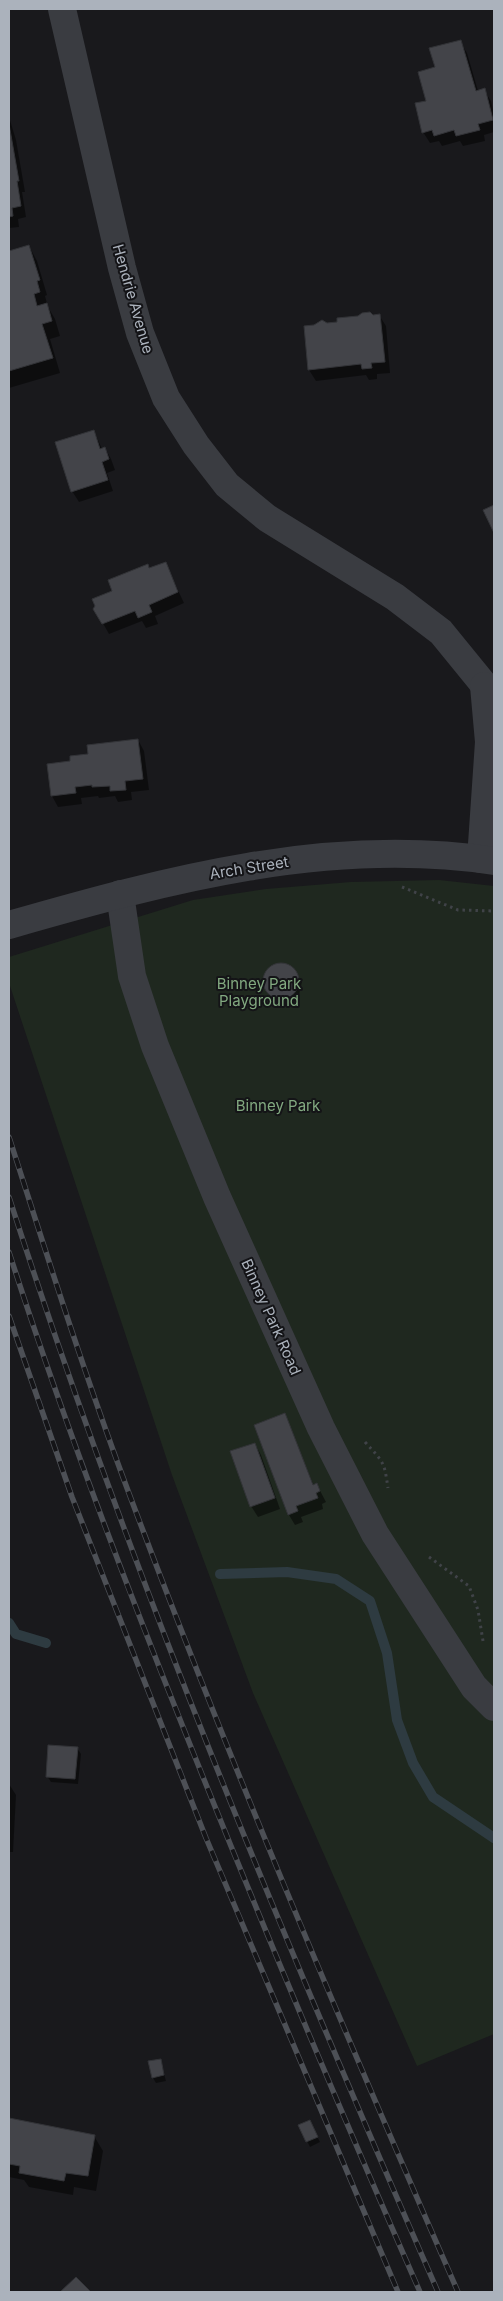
<svg xmlns="http://www.w3.org/2000/svg" width="503" height="2301" font-family="Inter,sans-serif">
<style>
.green{fill:#1f281f}
.shadow{fill:#0007}
.lines{fill:none;stroke-linecap:round;stroke-linejoin:round}
.stream{stroke:#2e3b41;stroke-width:10}
.building{fill:#434449;stroke:#333438}
.path{stroke:#404348;stroke-width:3;stroke-dasharray:2.5 4;stroke-linecap:butt}
.minor{stroke:#3a3c41;stroke-width:28}
.rail-casing{stroke:#4d5056;stroke-width:5.5}
.rail{stroke:#141417;stroke-width:4;stroke-dasharray:11;stroke-linecap:butt}
.labels{text-anchor:middle;stroke-width:4;stroke-linejoin:round;paint-order:stroke}
.street-label{font-size:15px;fill:#abb2bc;stroke:#141417}
.park-label{font-size:15px;fill:#82a980;stroke:#141417}
</style>
<rect width="100%" height="100%" fill="#19191c"/>
<path class="green" d="M439,880L494,886V2034L417,2066L253,1693L172,1475L9,983V957L193,900L266,889L351,882Z"/>
<g class="shadow">
<path d="M460,42L467,53L478,91L484,90L491,101L494,114V132L484,135L485,141L463,146L460,141L442,146L439,141L430,143L423,132L427,102L436,68Z"/>
<path d="M9,117L16,140L25,192H22L26,217L18,219L19,227L9,228Z"/>
<path d="M29,246L37,261L47,295L45,296L48,307L55,319L60,336L50,339L60,373L9,388V252Z"/>
<path d="M363,314L379,315L386,326L390,373L377,374V379L369,380L366,375L316,381L309,370L326,324L358,318Z"/>
<path d="M94,431L102,449L105,448L111,459L115,470L107,473L113,491L79,502L72,491Z"/>
<path d="M165,563L184,603L155,616L158,624L146,628L142,621L109,634L95,609L114,591L150,569Z"/>
<path d="M138,740L144,751L149,790L131,792L132,800L118,802L115,796L99,798L98,796L81,798L82,804L58,807L52,796L72,762Z"/>
<path d="M276,964L293,968L302,982L298,999L290,1004L272,1000L264,987L268,969Z"/>
<path d="M284,1415L314,1486L317,1485L326,1502L322,1504L323,1509L301,1517L303,1522L295,1525L289,1515Z"/>
<path d="M255,1444L261,1455L280,1509L258,1517L251,1506L232,1452Z"/>
<path d="M77,1748L81,1754L78,1784L51,1782L47,1776Z"/>
<path d="M9,1784L16,1795L13,1852H9Z"/>
<path d="M160,2060L166,2081L156,2083L153,2078Z"/>
<path d="M9,2120L94,2136L103,2151L96,2191L74,2187L73,2195L29,2187L24,2180L9,2177Z"/>
<path d="M312,2127L320,2142L310,2147L307,2141Z"/>
</g>
<g class="lines">
<g class="stream">
<path d="M220,1574L287,1572L336,1579L370,1601L387,1653L397,1720L413,1763L433,1797L494,1838"/>
<path d="M9,1623L16,1634L46,1643"/>
</g>
</g>
<g class="building">
<path d="M461,40L476,91L485,88L493,120L478,124L480,130L456,136L454,130L434,136L432,130L422,133L415,103L426,101L418,72L435,67L429,48Z"/>
<path d="M9,124L19,181H17L21,206L12,208L13,216L9,217Z"/>
<path d="M29,245L40,280L37,281L40,292L34,294L37,306L47,303L52,321L42,324L53,358L9,371V251Z"/>
<path d="M370,312L373,315L380,314L385,362L371,363L372,368L362,369L361,364L308,370L304,326L314,325L322,320L327,323L337,322V318L358,316L362,313Z"/>
<path d="M94,430L100,449L105,447L109,459L102,462L108,480L71,492L55,442Z"/>
<path d="M494,505V533L483,510Z"/>
<path d="M166,562L178,592L149,605L152,612L138,618L135,611L102,624L93,609L95,606L92,599L112,591L108,580L148,564L149,568Z"/>
<path d="M138,739L143,779L125,781L126,790L110,791V786L92,787V785L75,787L76,793L51,796L47,764L70,761V756L88,754L87,745Z"/>
<circle cx="281" cy="981" r="18"/>
<path d="M285,1413L313,1485L317,1483L320,1491L316,1493L318,1498L296,1506L298,1511L288,1515L254,1425Z"/>
<path d="M255,1443L275,1498L250,1507L230,1451Z"/>
<path d="M48,1745L78,1747L75,1779L46,1777Z"/>
<path d="M161,2059L164,2075L152,2078L148,2061Z"/>
<path d="M9,2118L95,2135L88,2176L66,2173L64,2181L19,2173L20,2166L9,2164Z"/>
<path d="M310,2120L318,2137L306,2142L298,2125Z"/>
<path d="M76,2277L91,2292H60Z"/>
</g>
<g class="lines">
<g class="path">
<path d="M402,887L458,910L494,911"/>
<path d="M365,1442C384,1463 384,1461 388,1488"/>
<path d="M429,1557L469,1586L478,1610L483,1641"/>
</g>
<g class="minor">
<path d="M62,9L122,268L140,333L166,398L196,445L227,485L267,518L395,597L441,632L494,697"/>
<path d="M481,859L489,742L484,686"/>
<path d="M120,894L132,976L155,1046L217,1197L321,1428L375,1534L474,1687L494,1707"/>
<path d="M9,925C166,880 329,836 494,861"/>
</g>
<g class="rail-casing">
<g id="rail">
<path d="M9,1137C46,1252 82,1367 124,1480C226,1754 341,2024 458,2292"/>
<path d="M9,1197C129,1571 281,1933 438,2292"/>
<path d="M9,1252C60,1411 119,1567 181,1722C257,1913 337,2103 420,2292"/>
<path d="M9,1316L72,1497L206,1838L398,2292"/>
</g>
</g>
<use href="#rail" class="rail"/>
</g>
<g class="labels">
<g class="street-label">
<text transform="translate(133 299) rotate(74)" y="5">Hendrie Avenue</text>
<text transform="translate(249 868) rotate(-9)" y="5">Arch Street</text>
<text transform="translate(271 1317) rotate(66)" y="5">Binney Park Road</text>
</g>
<g class="park-label">
<text x="259" y="989">Binney Park<tspan x="259" dy="17">Playground</tspan></text>
<text x="278" y="1111">Binney Park</text>
</g>
</g>
<rect width="503" height="2301" fill="none" stroke="#abb2bc" stroke-width="20"/>
</svg>
